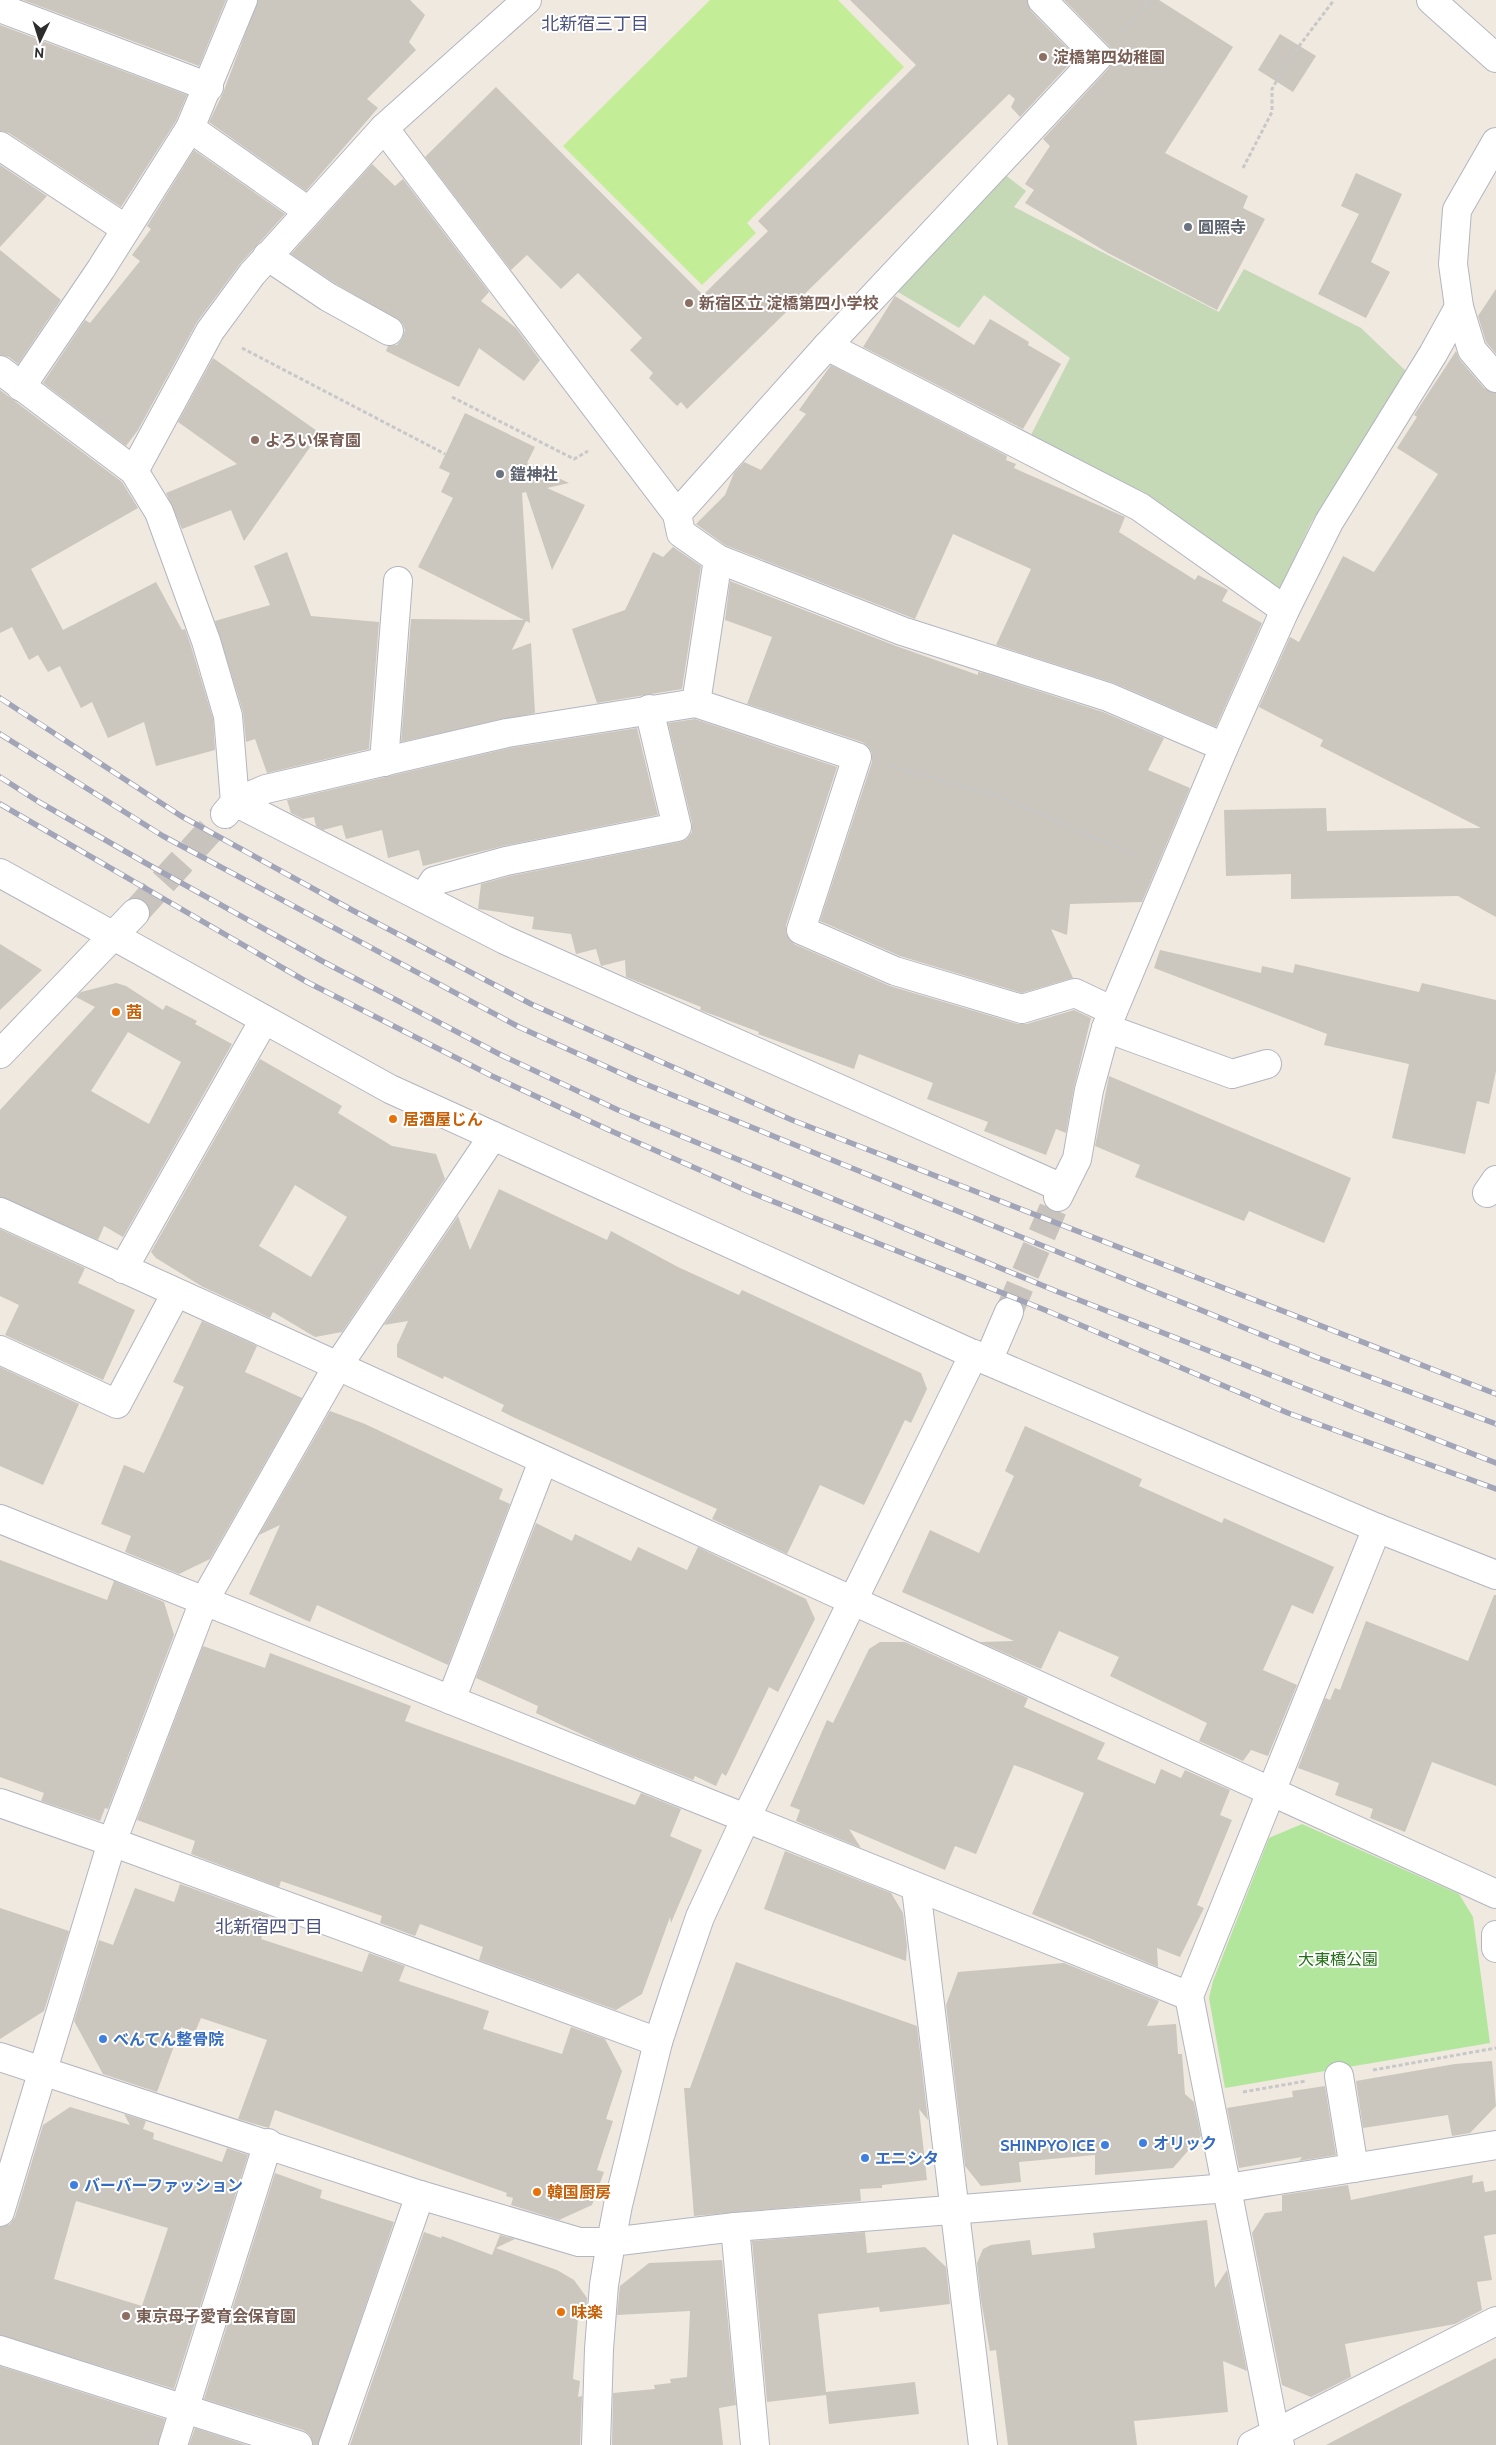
<svg xmlns="http://www.w3.org/2000/svg" width="1496" height="2445" font-family="Cabin,'Noto Sans JP',sans-serif">
<style>
.green{fill:#b1e69c}
.cemetery{fill:#c5d9b7}
.pitch{fill:#c4ed98}
.building{fill:#cbc7be;fill-rule:evenodd}
.lines{fill:none;stroke-linecap:round;stroke-linejoin:round}
.minor-tunnel{stroke:#c8c3bc;stroke-width:28;stroke-dasharray:28 14;stroke-linecap:butt}
.minor-casing{stroke:#b3b5c1;stroke-width:30}
.path{stroke:#c8c8c8;stroke-width:3;stroke-dasharray:4 2.5;stroke-linecap:butt}
.minor{stroke:#fff;stroke-width:28}
.rail-casing{stroke:#a2a4b8;stroke-width:5.5}
.rail{stroke:#fff;stroke-width:4;stroke-dasharray:11;stroke-linecap:butt}
.education-dot{fill:#8d6e63;stroke:#fff;stroke-width:2}
.worship-dot{fill:#6b7280;stroke:#fff;stroke-width:2}
.food-dot{fill:#e8710a;stroke:#fff;stroke-width:2}
.shop-dot{fill:#3f7fe0;stroke:#fff;stroke-width:2}
.labels{text-anchor:middle;stroke-width:4;stroke-linejoin:round;paint-order:stroke}
.education-label{font-size:16px;font-weight:bold;fill:#785e54;stroke:#fff;text-anchor:start}
.worship-label{font-size:16px;font-weight:bold;fill:#5b616d;stroke:#fff;text-anchor:start}
.food-label{font-size:16px;font-weight:bold;fill:#c56008;stroke:#fff;text-anchor:start}
.park-label{font-size:16px;fill:#266f19;stroke:#fff}
.shop-label{font-size:16px;font-weight:bold;fill:#366cbe;stroke:#fff;text-anchor:start}
.neighbourhood-label{font-size:18px;fill:#4c5280;stroke:#fff}
</style>
<rect width="100%" height="100%" fill="#efe9e0"/>
<path class="green" d="M1302,1824L1459,1894L1473,1917L1490,2043L1225,2088L1209,1998L1213,1981L1269,1838Z"/>
<path class="cemetery" d="M1004,174L1026,191L1014,207L1219,312L1244,269L1361,328L1407,372L1311,523L1280,589L1147,495L1030,437L1070,358L984,295L959,328L898,292Z"/>
<path class="pitch" d="M710,0H838L904,67L747,223L756,233L702,285L563,146Z"/>
<g class="building">
<path d="M23,0H226L199,66Z"/>
<path d="M258,0H410L425,15L409,42L416,50L367,99L378,108L306,191L209,122L223,93Z"/>
<path d="M850,0H1027L1031,11L1076,57L1020,117L1011,107L1015,99L1009,94L687,409L681,402L677,406L649,378L653,373L630,350L642,338L578,273L561,289L527,255L511,270L425,157L496,87L703,295L768,231L758,221L916,65Z"/>
<path d="M1064,0H1159L1233,47L1165,153L1248,196L1243,208L1265,219L1217,310L1108,253L1025,203L1034,190L1025,184L1050,146L1043,139L1109,68L1113,60V52L1109,46Z"/>
<path d="M0,25L187,95L176,121L121,207L9,133L0,131Z"/>
<path d="M1280,34L1316,56L1293,92L1258,70Z"/>
<path d="M194,150L285,214L240,264L197,322L138,430L126,446L43,383L85,320L90,323L140,261L132,255L151,229L147,226Z"/>
<path d="M372,164L395,186L403,179L489,292L481,301L516,328L540,360L524,381L479,348L459,387L386,351L388,346L397,345L402,339L405,330L402,323L336,284L291,254Z"/>
<path d="M0,165L47,196L0,247Z"/>
<path d="M1356,173L1402,194L1371,262L1390,272L1366,318L1318,294L1359,214L1341,206Z"/>
<path d="M0,250L61,300L18,364L9,357L0,355Z"/>
<path d="M1496,289V354L1486,342L1478,316Z"/>
<path d="M895,296L974,345L990,319L1029,342L1028,345L1061,364L1023,429L863,347Z"/>
<path d="M1456,351L1460,360L1484,388L1496,393V917L1458,896L1291,899V874L1226,876L1224,810L1326,808L1327,831L1481,828L1320,746L1323,740L1259,707L1290,637L1299,642L1343,556L1374,572L1438,474L1397,448L1417,417L1414,415Z"/>
<path d="M213,358L320,433L244,541L231,510L182,529L166,493L237,464L178,422Z"/>
<path d="M831,365L1007,456L1006,460L1016,464L1014,468L1125,517L1119,532L1195,580L1198,575L1228,590L1222,601L1262,623L1216,727L1114,683L996,645L1031,569L953,534L915,619L725,545L696,524L725,495L734,473L744,462L761,470L806,414L799,410Z"/>
<path d="M0,390L122,482L138,508L31,569L63,630L156,582L182,630L185,629L191,646L213,719L215,750L156,766L144,722L108,738L92,702L81,708L60,666L48,672L38,655L29,660L12,627L0,633Z"/>
<path d="M465,413L535,447L527,463L569,483L547,488L585,505L552,570L526,492L522,493L530,623L526,621L512,650L531,643L535,713L401,742L411,619L524,620L418,567L453,498L441,492L450,473L439,468Z"/>
<path d="M673,547L701,566L682,689L597,703L572,629L625,610L653,552L663,557Z"/>
<path d="M287,552L311,616L379,622L369,749L267,773L255,739L246,742L243,712L215,621L270,605L254,566Z"/>
<path d="M730,581L896,646L978,675V672L983,673L1103,712L1164,738L1148,770L1190,788L1142,902L1070,904L1067,935L1051,929L1073,978L1022,993L900,956L820,921L872,762V753L868,746L862,742L747,704L772,637L725,620Z"/>
<path d="M695,719L837,767L786,925V933L794,944L890,986L1018,1024H1027L1074,1010L1091,1018L1074,1087L1066,1133L1056,1129L1046,1155L984,1131L988,1122L927,1099L933,1083L859,1054L854,1069L758,1034L759,1032L700,1010L701,1007L626,977L625,960L601,966L596,949L576,954L571,934L532,929L534,917L478,909L481,884L510,876L680,842L687,839L692,832V823L668,723Z"/>
<path d="M637,728L658,815L503,846L423,866L419,850L388,858L382,830L346,839L342,825L323,830L316,826L314,817L303,819L291,813L287,800L510,748Z"/>
<path d="M0,944L42,970L0,1010Z"/>
<path d="M1160,950L1261,973L1262,966L1293,973L1295,964L1419,992L1422,983L1496,1000V1071L1489,1104L1477,1101L1465,1154L1392,1138L1409,1064L1324,1045L1327,1034L1154,968Z"/>
<path d="M116,983L126,986L163,1010L166,1005L197,1021L195,1024L232,1044L123,1237L104,1226L98,1240L0,1197V1110L95,1007L76,997L81,992ZM128,1032L181,1062L149,1124L91,1091Z"/>
<path d="M260,1059L342,1106L338,1113L392,1146L436,1154L445,1179L342,1332L315,1337L273,1312L270,1318L203,1287L156,1258L151,1252ZM295,1185L347,1217L311,1277L259,1246Z"/>
<path d="M1109,1076L1351,1178L1324,1243L1249,1211L1244,1221L1135,1177L1140,1165L1095,1146Z"/>
<path d="M499,1189L607,1240L611,1231L678,1267L739,1295L742,1290L921,1373L927,1389L911,1423L905,1420L864,1505L820,1485L787,1554L712,1519L717,1509L513,1417L501,1411L504,1405L444,1376L443,1379L397,1357V1345L408,1321L384,1325L458,1216L470,1250Z"/>
<path d="M0,1229L85,1268L78,1283L135,1310L103,1380L5,1335L19,1305L0,1296Z"/>
<path d="M202,1321L257,1346L245,1372L302,1398L210,1559L179,1574L125,1552L131,1536L101,1524L124,1465L144,1473L184,1387L173,1382Z"/>
<path d="M0,1367L79,1404L43,1485L0,1466Z"/>
<path d="M330,1411L365,1424L503,1489L499,1499L510,1504L448,1665L317,1605L310,1622L249,1594L280,1525L259,1535Z"/>
<path d="M1025,1426L1142,1479L1139,1486L1222,1523L1224,1518L1334,1567L1313,1614L1292,1605L1263,1670L1297,1685L1268,1756L1251,1750L1243,1761L1199,1741L1207,1723L1110,1676L1119,1657L1059,1631L1041,1669L980,1642L1014,1641L902,1592L930,1530L979,1553L1014,1476L1005,1471Z"/>
<path d="M536,1523L572,1541L575,1534L631,1561L638,1547L687,1570L698,1547L806,1599L815,1619L778,1692L769,1687L726,1776L722,1773L716,1786L695,1776L693,1780L602,1744L536,1713L538,1706L476,1678Z"/>
<path d="M0,1560L107,1600L114,1581L164,1602L174,1635L108,1809L105,1808L100,1821L41,1801L44,1793L0,1777Z"/>
<path d="M1494,1595H1496V1786L1432,1762L1405,1832L1370,1818L1373,1809L1335,1795L1339,1783L1298,1768L1325,1698L1330,1700L1335,1688L1340,1690L1366,1621L1468,1661Z"/>
<path d="M880,1642H905L1028,1698L1024,1707L1105,1743L1097,1759L1155,1784L1161,1769L1181,1778L1185,1770L1230,1790L1220,1815L1232,1820L1197,1905L1204,1908L1180,1957L1157,1948L1158,1967L1032,1914L1084,1793L1028,1770L1014,1765L976,1854L955,1846L945,1870L849,1829L861,1848L796,1821L800,1810L790,1806L827,1720L833,1723L869,1649Z"/>
<path d="M203,1646L265,1668L270,1653L411,1706L405,1721L635,1805L641,1793L681,1809L670,1836L702,1850L671,1923L670,1917L642,1994L616,2010L479,1960L483,1947L420,1924L415,1936L380,1923L382,1916L281,1881L279,1887L191,1854L195,1841L137,1820Z"/>
<path d="M785,1851L891,1893L903,1913L907,1946L906,1961L764,1909Z"/>
<path d="M180,1884L269,1916L261,1939L362,1972L369,1953L405,1966L399,1981L489,2011L483,2029L562,2054L571,2027L605,2039L622,2071L606,2119L613,2121L597,2170L604,2172L592,2205L559,2220L511,2205L513,2198L506,2196L507,2193L275,2110L269,2128L238,2119L267,2040L201,2018L195,2032L181,2027L157,2092L103,2074L74,2021L99,1940L113,1945L135,1888L174,1902Z"/>
<path d="M0,1908L69,1931L44,2011L0,2039Z"/>
<path d="M736,1962L917,2026L928,2120L919,2109L927,2180L882,2185V2188L860,2189L861,2201L694,2216L684,2088H690Z"/>
<path d="M1064,1963L1159,2001L1147,2026L1176,2024L1178,2054H1182L1185,2094L1194,2102L1201,2136L1173,2168L1095,2175V2155L1019,2162L1021,2182L981,2186L965,2166L946,2005L958,1972Z"/>
<path d="M1492,2061L1496,2106L1470,2133L1452,2136L1448,2115L1363,2128L1356,2081L1455,2064Z"/>
<path d="M1325,2086L1336,2155L1299,2161L1302,2157L1239,2168L1227,2108L1293,2097L1292,2091Z"/>
<path d="M70,2107L130,2125L124,2114L146,2121L143,2129L154,2133L153,2139L222,2162L227,2148L248,2155L174,2389L0,2335V2227L10,2224L15,2217L43,2125ZM76,2201L168,2228L142,2306L54,2279Z"/>
<path d="M275,2173L322,2190L320,2198L394,2222L318,2445H313L310,2435L303,2430L204,2399Z"/>
<path d="M1473,2175L1472,2183L1483,2181L1485,2192L1496,2190V2234L1484,2236L1492,2280L1477,2282L1482,2310L1455,2324L1345,2344L1351,2377L1311,2397L1282,2385L1252,2233L1265,2213L1282,2211V2195L1348,2185L1351,2200Z"/>
<path d="M1207,2220L1215,2288L1227,2270L1247,2371L1223,2361L1228,2412L1134,2421L1137,2445H1008L996,2350L990,2351L981,2300L977,2263L983,2249L991,2245L1030,2240L1032,2255L1095,2248L1093,2233Z"/>
<path d="M424,2232L441,2238L442,2236L492,2255L500,2235L515,2239L496,2248L557,2270L574,2280L587,2298L586,2317L578,2318L573,2379L580,2381L578,2397L582,2396L580,2445H350Z"/>
<path d="M865,2232L867,2253L925,2247L946,2267L950,2304L880,2312L879,2307L818,2314L826,2392L915,2382L919,2414L829,2424L826,2395L767,2402L752,2241Z"/>
<path d="M722,2260L736,2405L719,2408L723,2445H612L613,2393L655,2389L654,2385L671,2383L670,2379L687,2377L690,2311L617,2315L620,2286L649,2263Z"/>
<path d="M1496,2358V2445H1326L1399,2407Z"/>
<path d="M0,2366L165,2419L158,2445H0Z"/>
<path d="M195,2428L247,2445H189Z"/>
</g>
<g class="lines">
<g class="minor-tunnel">
<path d="M135,913L225,814"/>
<path d="M1009,1312L1058,1197"/>
</g>
<g class="minor-casing">
<g id="minor">
<path d="M1431,0L1496,58"/>
<path d="M0,8L209,87"/>
<path d="M190,128L308,211"/>
<path d="M1496,142L1457,210L1453,264L1459,307L1472,350L1496,378"/>
<path d="M0,146L126,229"/>
<path d="M267,256L328,297L389,331"/>
<path d="M827,346L1140,507L1285,610"/>
<path d="M0,370L134,471L159,512L206,641L228,716L235,802"/>
<path d="M21,387L101,269L190,128L243,0"/>
<path d="M134,471L210,331L252,274L384,128L527,0"/>
<path d="M677,514L827,346L1098,57L1042,0"/>
<path d="M718,559L902,631L1108,697L1224,747"/>
<path d="M696,703L857,757L801,930L895,971L1022,1009L1075,993L1113,1011"/>
<path d="M384,762L398,581"/>
<path d="M235,802L505,940L1062,1188"/>
<path d="M225,814L235,802L266,789L507,733L696,703L718,559L681,533L677,514L384,128"/>
<path d="M0,873L390,1089L988,1361L1377,1528L1496,1575"/>
<path d="M423,898L434,881L506,861L677,827L649,709"/>
<path d="M1106,1028L1232,1074L1267,1064"/>
<path d="M0,1054L135,913"/>
<path d="M1487,1193L1496,1180"/>
<path d="M1058,1197L1077,1159L1089,1090L1106,1028L1224,747L1285,610L1329,522L1433,354L1459,307"/>
<path d="M0,1212L1496,1894"/>
<path d="M123,1269L264,1020"/>
<path d="M0,1350L117,1404L176,1293"/>
<path d="M988,1361L1009,1312"/>
<path d="M0,1519L1189,1996"/>
<path d="M451,1700L543,1461"/>
<path d="M0,1803L112,1842L658,2042"/>
<path d="M916,1888L983,2445"/>
<path d="M1496,1935V1948"/>
<path d="M0,2057L420,2195L579,2242H611L735,2227L1228,2188L1496,2145"/>
<path d="M1339,2076L1354,2168"/>
<path d="M0,2212L112,1842L204,1601L337,1367L493,1136"/>
<path d="M735,2227L755,2445"/>
<path d="M0,2350L298,2445"/>
<path d="M173,2445L268,2143"/>
<path d="M333,2445L420,2195"/>
<path d="M596,2445L599,2349L604,2285L611,2242L618,2205L658,2042L676,1987L700,1917L746,1818L974,1354"/>
<path d="M1252,2445L1496,2321"/>
<path d="M1280,2445L1275,2433L1189,1996L1377,1528"/>
</g>
</g>
<g class="path">
<path d="M1122,31L1150,0"/>
<path d="M1243,168L1272,112V89L1287,62L1334,0"/>
<path d="M242,348L445,454"/>
<path d="M452,397L574,459L588,451"/>
<path d="M891,766L1001,797L1140,857"/>
<path d="M1373,2070L1496,2048"/>
<path d="M1243,2092L1306,2081"/>
</g>
<use href="#minor" class="minor"/>
<g class="rail-casing">
<g id="rail">
<path d="M0,698L181,816L352,910L531,1004L792,1120L1496,1394"/>
<path d="M0,734L163,836L519,1027L638,1081L783,1140L1316,1357L1496,1424"/>
<path d="M0,777L39,802L149,865L322,961L501,1055L618,1110L1056,1291L1496,1463"/>
<path d="M0,804L307,982L492,1076L609,1130L752,1193L1045,1310L1288,1413L1496,1489"/>
</g>
</g>
<use href="#rail" class="rail"/>
</g>
<g class="education-dot">
<circle cx="1043" cy="57" r="5"/>
<circle cx="689" cy="303" r="5"/>
<circle cx="255" cy="440" r="5"/>
<circle cx="126" cy="2316" r="5"/>
</g>
<g class="worship-dot">
<circle cx="1188" cy="227" r="5"/>
<circle cx="500" cy="474" r="5"/>
</g>
<g class="food-dot">
<circle cx="116" cy="1012" r="5"/>
<circle cx="393" cy="1119" r="5"/>
<circle cx="537" cy="2192" r="5"/>
<circle cx="561" cy="2312" r="5"/>
</g>
<g class="shop-dot">
<circle cx="103" cy="2039" r="5"/>
<circle cx="1143" cy="2143" r="5"/>
<circle cx="1105" cy="2145" r="5"/>
<circle cx="865" cy="2158" r="5"/>
<circle cx="74" cy="2185" r="5"/>
</g>
<g class="labels">
<g class="education-label">
<text x="1053" y="63">淀橋第四幼稚園</text>
<text x="699" y="309">新宿区立 淀橋第四小学校</text>
<text x="265" y="446">よろい保育園</text>
<text x="136" y="2322">東京母子愛育会保育園</text>
</g>
<g class="worship-label">
<text x="1198" y="233">圓照寺</text>
<text x="510" y="480">鎧神社</text>
</g>
<g class="food-label">
<text x="126" y="1018">茜</text>
<text x="403" y="1125">居酒屋じん</text>
<text x="547" y="2198">韓国厨房</text>
<text x="571" y="2318">味楽</text>
</g>
<g class="park-label">
<text x="1338" y="1965">大東橋公園</text>
</g>
<g class="shop-label">
<text x="113" y="2045">べんてん整骨院</text>
<text x="1153" y="2149">オリック</text>
<text x="1095" y="2151" text-anchor="end">SHINPYO ICE</text>
<text x="875" y="2164">エニシタ</text>
<text x="84" y="2191">バーバーファッション</text>
</g>
<g class="neighbourhood-label">
<text x="595" y="30">北新宿三丁目</text>
<text x="269" y="1933">北新宿四丁目</text>
</g>
</g>
<g transform="translate(40 40) rotate(184)" stroke="#ffffff" stroke-width="4" paint-order="stroke">
<path d="M0-4L9 19L0 12L-9 19Z" fill="#2d2d2d"/>
<text y="-8" font-size="14" font-weight="bold" text-anchor="middle" fill="#2d2d2d">N</text>
</g>
</svg>
